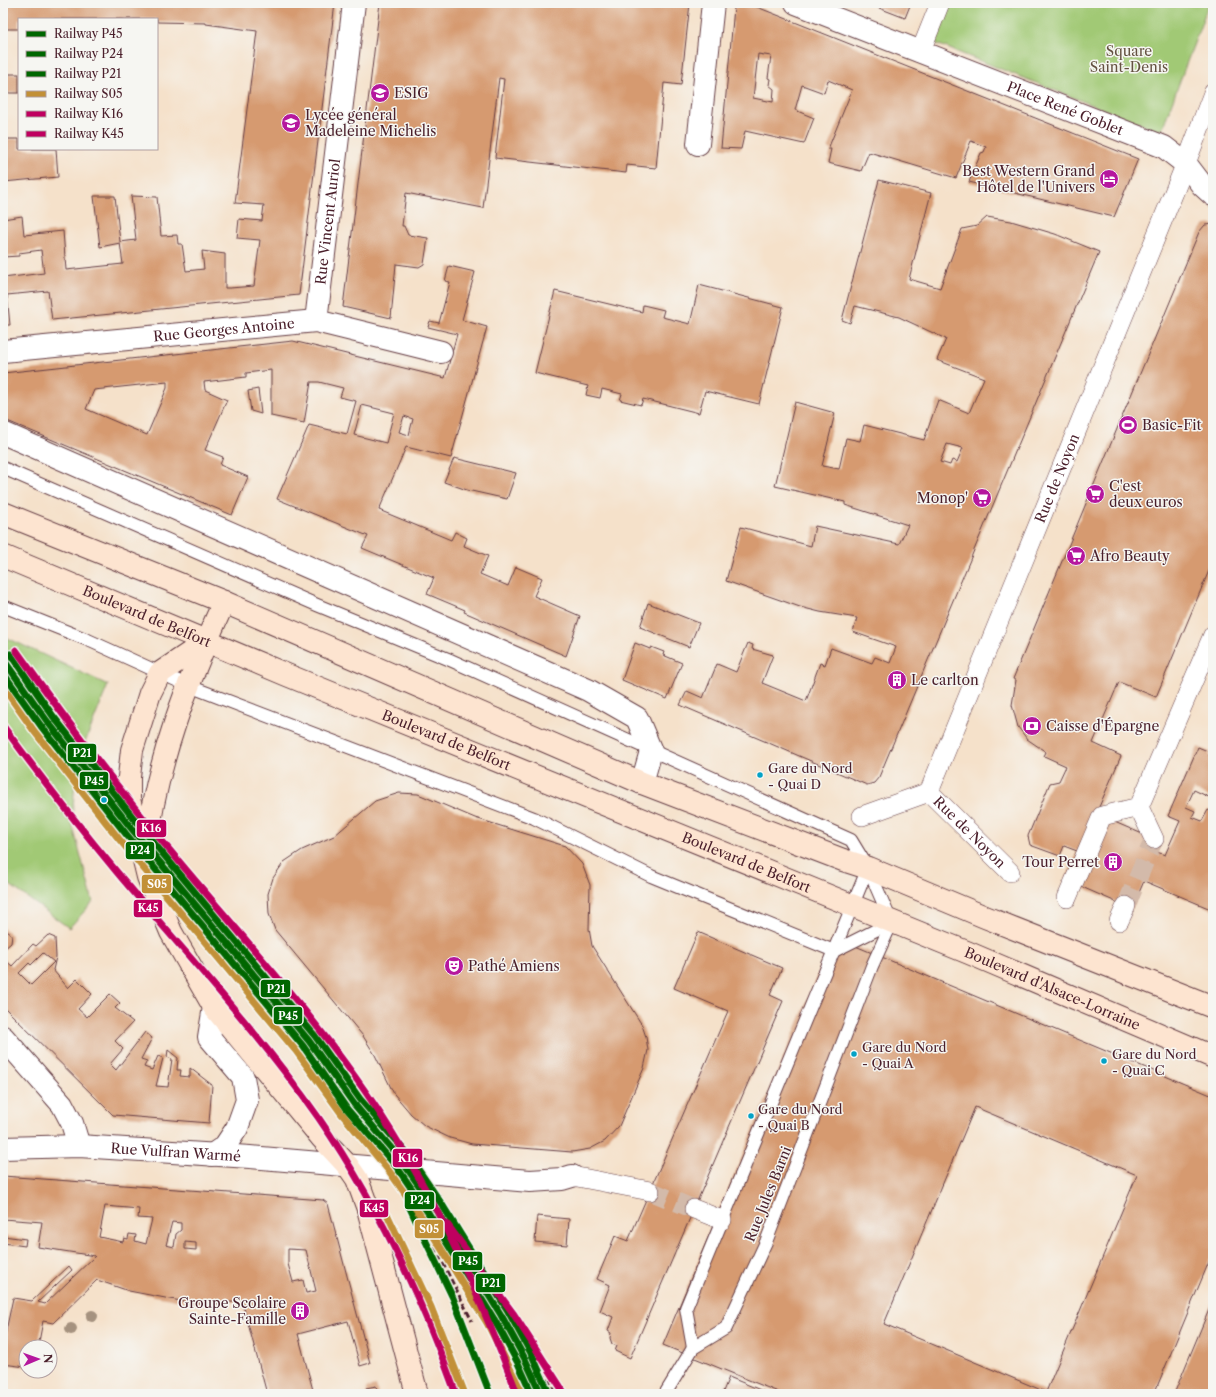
<svg xmlns="http://www.w3.org/2000/svg" width="1216" height="1397" font-family="'Libre Caslon Text',serif">
<style>
.green{fill:#a1c974;stroke:#767450}
.building{fill:#d69a70;fill-rule:evenodd}
.lines{fill:none;stroke-linecap:round;stroke-linejoin:round}
.pedestrian-tunnel{stroke:#d3baaa;stroke-width:19;stroke-dasharray:19 10;stroke-linecap:butt}
.service-casing{stroke:#643c43;stroke-width:14}
.pedestrian-casing{stroke:#643c43;stroke-width:20}
.minor-casing{stroke:#643c43;stroke-width:24}
.secondary-casing{stroke:#643c43;stroke-width:24}
.service{stroke:#fff;stroke-width:12}
.pedestrian{stroke:#fff;stroke-width:19}
.minor{stroke:#fff;stroke-width:22}
.secondary{stroke:#fde4d0;stroke-width:22}
.rail{stroke:#4a1f2b;stroke-width:3;stroke-dasharray:6 3;stroke-linecap:butt}
.rail-1-casing{stroke:#f6f6f2;stroke-width:10}
.rail-2-casing{stroke:#f6f6f2;stroke-width:10}
.rail-3-casing{stroke:#f6f6f2;stroke-width:10}
.rail-4-casing{stroke:#f6f6f2;stroke-width:10}
.rail-5-casing{stroke:#f6f6f2;stroke-width:10}
.rail-6-casing{stroke:#f6f6f2;stroke-width:10}
.rail-1{stroke:#060;stroke-width:7}
.rail-2{stroke:#060;stroke-width:7}
.rail-3{stroke:#060;stroke-width:7}
.rail-4{stroke:#c29037;stroke-width:7}
.rail-5{stroke:#bf005f;stroke-width:7}
.rail-6{stroke:#bf005f;stroke-width:7}
.tree{fill:#a5927f}
.bus-dot{fill:#04a2c6;stroke:#f6f6f2;stroke-width:1.5}
.labels{text-anchor:middle;stroke-width:3;stroke-linejoin:round;paint-order:stroke}
.bus-label{font-size:13px;fill:#4a1f2b;stroke:#f6f6f2;text-anchor:start}
.park-label{font-size:14px;fill:#645241;stroke:#f6f6f2}
.poi-label{font-size:14px;fill:#4a1f2b;stroke:#f6f6f2;text-anchor:start}
.street-label{font-size:14px;fill:#4a1f2b;stroke:#f6f6f2}
.line-badge{stroke:#f6f6f2;stroke-width:1.5}
.badge-label{font-size:11px;text-anchor:middle;font-weight:bold;fill:#fff}
</style>
<rect width="100%" height="100%" fill="#f6f6f2"/>
<filter id="ink" filterUnits="userSpaceOnUse"><feTurbulence type="fractalNoise" baseFrequency=".025" numOctaves="2"/><feDisplacementMap in="SourceGraphic" scale="8" xChannelSelector="R" yChannelSelector="G"/><feConvolveMatrix kernelMatrix="1 2 1 2 8 2 1 2 1" color-interpolation-filters="sRGB"/></filter>
<filter id="wash" filterUnits="userSpaceOnUse"><feTurbulence type="fractalNoise" baseFrequency=".012" numOctaves="4" result="noise"/><feDisplacementMap in="SourceGraphic" scale="16" xChannelSelector="R" yChannelSelector="G"/><feGaussianBlur stdDeviation="0.9" result="paint"/><feColorMatrix in="noise" values="0 0 0 0 0 0 0 0 0 0 0 0 0 0 0 0 0 1.4 0 .05"/><feComposite in="paint" operator="in"/></filter>
<g filter="url(#wash)">
<rect width="100%" height="100%" fill="#f5e1ca"/>
<g class="green">
<path d="M948,3H1209L1161,132L932,42Z"/>
<path d="M3,636L108,685L76,765L72,823L93,902L69,928L3,880Z"/>
</g>
<g id="blocks">
<g class="building">
<path d="M5,3H335L299,295L52,320L48,291L7,295L10,325H3V278L44,273L41,250L19,253V256L3,257V219L22,216L24,235L63,231L66,270L123,264L120,243L100,247L94,196H115L120,242L136,240L131,196L157,197L161,236L177,235L178,244H182L186,271L204,269L202,251L225,254V288H230L254,286L260,240L237,238L239,219L262,221L264,205L235,203L257,31L206,24V23L157,22V19H19V29H5L3,28Z"/>
<path d="M380,3H690L681,85L664,83L656,168L627,165L626,173L495,158L504,79L499,78L483,208L406,193L402,226H404L408,235L428,238L424,264L419,267L396,264L391,318L343,307Z"/>
<path d="M742,3H747L1138,159L1114,217L969,182L981,153L984,152L986,147L971,141L956,178L869,152L861,171L828,163L831,149H828L852,90L828,80L824,93L802,85L795,110L814,118L804,144L745,131L741,149L721,148L734,8ZM758,54L771,56L768,78L770,79L769,85L774,89L773,102L753,98Z"/>
<path d="M866,3H911L905,18Z"/>
<rect x="3" y="74" width="16" height="19"/>
<path d="M3,139H19V149H56L58,177L3,182Z"/>
<path d="M879,180L931,193L909,279L940,288L962,229L977,226L987,217L1011,221L1055,234L1099,252L879,777L874,783L867,785L680,705L687,691L703,698L717,664L736,672L748,643L753,645L752,649L773,655L762,683L806,701L820,663L825,665L831,648L872,663L875,657L890,663L896,647L853,632L857,618L820,612L800,607L726,581L741,527L811,546L815,526L899,544L908,525L845,505V502L775,486L795,402L835,413L822,466L839,469L846,438L860,441L864,425L924,440L938,400L969,413L984,378L937,360L946,339L899,317L855,306L850,323L842,320ZM947,444L963,448L957,462L952,460L950,465L940,462Z"/>
<path d="M1213,224V561L1156,697L1119,682L1093,743L1121,756L1096,814L1161,842L1157,852L1165,855L1180,821L1168,816L1198,747L1210,752L1209,756L1213,758V799L1194,790L1186,807L1195,811L1192,817L1202,821L1208,810L1213,812V910L1144,881L1132,909L1066,880L1077,851L1064,846L1060,856L1030,845L1028,836L1050,783L1059,781L1066,766L1044,756L1046,752L1027,739L1018,727L1012,705L1016,680L1013,679L1199,232L1205,225Z"/>
<path d="M449,266L475,272L462,320L487,327L451,458L406,447L379,510L451,540L455,532L467,538L464,546L488,556L480,574L508,586L516,567L542,578L534,596L580,616L566,656L464,612L465,610L427,594L434,578L362,548L368,536L277,499L309,425L347,434L356,401L340,397L343,388L319,382H311L304,423L271,416V370L246,373V377L204,382L205,390L227,400L205,450L223,457L220,465L248,477L232,515L5,420L3,417V373L293,341L445,378L457,334L428,327L430,321L439,323L450,282L445,281ZM167,382V388L147,435L86,409L94,390ZM362,405L394,413L386,443L354,435ZM404,416L413,419L409,435L399,432Z"/>
<path d="M699,285L783,307L759,404L705,391L699,413L643,399L641,405L620,400L622,394L602,389L600,398L586,395L588,386L535,373L555,291L642,312L643,305L664,310L662,317L690,324Z"/>
<path d="M258,389L261,414L251,411L248,391Z"/>
<path d="M454,458L516,473L507,499L467,490L444,482Z"/>
<path d="M648,603L699,623L689,647L640,627Z"/>
<path d="M635,643L650,649L651,647L664,652L663,655L682,663L667,699L622,680Z"/>
<path d="M399,793L418,794L475,818L565,846L582,864L590,885L589,929L592,946L642,1025L646,1037L648,1050L644,1068L619,1126L605,1141L590,1149L572,1152L472,1144L450,1138L425,1126L411,1114L394,1094L375,1055L363,1036L275,930L269,914L268,894L273,878L284,862L302,850L334,836L375,801Z"/>
<path d="M3,928L12,935L11,943L3,950Z"/>
<path d="M698,932L782,968L770,995L783,1001L630,1358L615,1351L617,1346L612,1344L610,1338L611,1333L608,1331L613,1317L600,1311L610,1285L597,1279L615,1236L628,1241L728,1011L674,988Z"/>
<path d="M48,935L55,938L56,957L53,970L68,988L77,979L92,994L78,1009L87,1017L110,994L120,1003L115,1008L133,1022L115,1041L123,1049L110,1064L116,1070L145,1032L152,1038L141,1059L147,1061L144,1067L152,1070L158,1056L163,1058L156,1086L168,1087L172,1059L167,1057L168,1050L178,1058L177,1070H181L180,1076L190,1077V1068L212,1085L209,1123L113,1115L3,1006V958L12,966L33,944L36,946ZM43,953L54,962L31,985L19,973L29,963L31,965Z"/>
<path d="M834,937L1213,1096V1252L1154,1394H783L663,1345ZM975,1107L1137,1175L1046,1392L884,1324Z"/>
<path d="M3,1176L323,1200L328,1204L370,1363L360,1366L348,1321L298,1334L314,1394H267L242,1301L212,1304L186,1302L129,1291L97,1280L53,1323L43,1321L38,1347H26V1367L3,1364V1345L13,1298L32,1301L69,1266L72,1270L38,1302L45,1304L95,1256L38,1247L42,1222L3,1219ZM105,1206L139,1209L138,1218L152,1219L146,1244L135,1241L136,1235L129,1234L128,1239L124,1238L123,1242L99,1237ZM172,1222L181,1223V1230L176,1234L174,1247L166,1245ZM185,1242L196,1243V1250L185,1249ZM288,1249L306,1250L316,1291L306,1293L303,1280L293,1282L288,1264Z"/>
<path d="M537,1216L569,1219L567,1245L535,1242Z"/>
<path d="M3,1236L26,1239L25,1246L3,1243Z"/>
<path d="M1213,1300V1394H1174Z"/>
<path d="M729,1377L770,1394H722Z"/>
<path d="M376,1386L378,1394H367L366,1388Z"/>
</g>
</g>
</g>
<g filter="url(#ink)">
<use href="#blocks" fill-opacity="0" stroke="#643c43" stroke-width="1"/>
<g class="lines">
<g class="pedestrian-tunnel">
<path d="M1126,906L1154,839"/>
<path d="M650,1191L694,1209"/>
</g>
<g class="service-casing">
<g id="service">
<path d="M3,468L317,605L448,659L851,840L868,868L891,921"/>
<path d="M3,606L88,640L189,686L534,818L651,876L834,951L892,922"/>
<path d="M693,1348L686,1308L868,868"/>
<path d="M665,1394L693,1348L726,1328L766,1242L872,966L892,922"/>
</g>
</g>
<g class="pedestrian-casing">
<g id="pedestrian">
<path d="M920,53L940,3"/>
<path id="s1" d="M929,792L1010,872"/>
<path id="s2" d="M862,816L929,792L1188,158L1213,93"/>
<path d="M1154,839L1139,807L1213,635"/>
<path d="M1067,898L1102,816L1139,807"/>
<path d="M1119,921L1126,906"/>
<path d="M572,1176L650,1191"/>
<path d="M694,1209L722,1220"/>
</g>
</g>
<g class="minor-casing">
<g id="minor">
<path id="s3" d="M796,3L1164,147L1186,164L1202,185L1213,195"/>
<path d="M698,144L713,3"/>
<path id="s4" d="M316,321L354,3"/>
<path id="s5" d="M3,351L316,321L441,352"/>
<path d="M3,433L588,690L637,718L651,751L642,783"/>
<path d="M3,1037L62,1104L72,1123L79,1146"/>
<path id="s6" d="M3,1148L79,1146L250,1157L530,1181L562,1179L572,1176"/>
<path d="M212,1155L225,1146L237,1128L247,1100L243,1077L209,1037L214,1007"/>
</g>
</g>
<g class="secondary-casing">
<g id="secondary">
<path d="M3,513L224,602L642,783L843,860L868,868L985,917L1213,1007"/>
<path id="s7" d="M3,556L287,675L969,953L1213,1057"/>
<path d="M206,642L160,673L150,693L132,750L129,777V799L148,877L171,932L214,1007L322,1138L348,1166L357,1179L368,1209L417,1394"/>
<path d="M146,850C155,765 188,680 224,602"/>
</g>
</g>
<use href="#service" class="service"/>
<use href="#pedestrian" class="pedestrian"/>
<use href="#minor" class="minor"/>
<use href="#secondary" class="secondary"/>
<g class="rail">
<path d="M412,1208L433,1244L472,1321"/>
<path d="M458,1244L557,1394"/>
</g>
<g class="rail-1-casing">
<path id="rail-1" d="M3,659L47,721L132,829L309,1041L354,1104L402,1161L436,1210L501,1315L525,1359L541,1394"/>
</g>
<g class="rail-2-casing">
<path id="rail-2" d="M3,673L41,726L126,834L303,1046L347,1109L396,1166L429,1214L494,1319L518,1363L532,1394"/>
</g>
<g class="rail-3-casing">
<g id="rail-3">
<path d="M10,654L53,716L138,824L315,1036L360,1099L409,1156L443,1206L508,1311L532,1355L548,1391"/>
<path d="M409,1206L453,1298L489,1391"/>
</g>
</g>
<g class="rail-4-casing">
<g id="rail-4">
<path d="M3,687L34,731L119,839L296,1051L341,1113L389,1171L423,1219L487,1323L523,1394"/>
<path d="M388,1216L431,1307L465,1394"/>
</g>
</g>
<g class="rail-5-casing">
<path id="rail-5" d="M16,650C66,720 117,788 172,853C247,943 328,1030 390,1129C442,1211 480,1298 515,1388"/>
</g>
<g class="rail-6-casing">
<g id="rail-6">
<path d="M3,726C39,775 77,824 116,871C184,952 257,1030 318,1117C377,1202 421,1297 456,1394"/>
<path d="M447,1224L513,1313L565,1394"/>
</g>
</g>
<use href="#rail-1" class="rail-1"/>
<use href="#rail-2" class="rail-2"/>
<use href="#rail-3" class="rail-3"/>
<use href="#rail-4" class="rail-4"/>
<use href="#rail-5" class="rail-5"/>
<use href="#rail-6" class="rail-6"/>
</g>
<g class="tree">
<circle cx="92" cy="1316" r="6"/>
<circle cx="71" cy="1329" r="6"/>
</g>
</g>
<defs>
<g id="university-disc" transform="scale(1)"><circle r="9.5" fill="#b5179e" stroke="#f6f6f2"/><path d="M0-5L7-2L0 1L-7-2ZM-4 1L0 2.5L4 1V4Q0 6-4 4Z" fill="#fff"/></g>
<g id="school-disc" transform="scale(1)"><circle r="9.5" fill="#b5179e" stroke="#f6f6f2"/><path d="M0-5L7-2L0 1L-7-2ZM-4 1L0 2.5L4 1V4Q0 6-4 4Z" fill="#fff"/></g>
<g id="hotel-disc" transform="scale(1)"><circle r="9.5" fill="#b5179e" stroke="#f6f6f2"/><path d="M-6-4.5h1.5V1H6V5H4.5V3h-9V5H-6ZM-4 0a1.8 1.8 0 1 1 3.6 0ZM.5 0V-2.5h3Q6-2.5 6 0Z" fill="#fff"/></g>
<g id="stadium-disc" transform="scale(1)"><circle r="9.5" fill="#b5179e" stroke="#f6f6f2"/><path d="M0-5a6.5 5 0 1 0 0 10a6.5 5 0 1 0 0-10ZM-3.5-1.8h7v3.6h-7Z" fill="#fff"/></g>
<g id="supermarket-disc" transform="scale(1)"><circle r="9.5" fill="#b5179e" stroke="#f6f6f2"/><path d="M-6-5.5h2.5l.6 2H6L4.5 2H-2.5L-4.4-4H-6ZM-1.5 3.2a1.3 1.3 0 1 0 .1 0ZM3 3.2a1.3 1.3 0 1 0 .1 0Z" fill="#fff"/></g>
<g id="building-disc" transform="scale(1)"><circle r="9.5" fill="#b5179e" stroke="#f6f6f2"/><path d="M-4-6H4V6H1V3H-1V6H-4ZM-2.5-4.3h1.7v1.8h-1.7ZM.8-4.3h1.7v1.8H.8ZM-2.5-1h1.7V.8h-1.7ZM.8-1h1.7V.8H.8Z" fill="#fff"/></g>
<g id="bank-disc" transform="scale(1)"><circle r="9.5" fill="#b5179e" stroke="#f6f6f2"/><path d="M-6-4H6V4H-6ZM0-2.3a2.3 2.3 0 1 0 0 4.6a2.3 2.3 0 1 0 0-4.6Z" fill="#fff"/></g>
<g id="theatre-disc" transform="scale(1)"><circle r="9.5" fill="#b5179e" stroke="#f6f6f2"/><path d="M-5-5.5Q0-4 5-5.5V0Q5 5 0 6Q-5 5-5 0ZM-3.3-2.5H-1v1.5H-3.3ZM1-2.5H3.3v1.5H1ZM-2.8 1Q0 5.5 2.8 1Z" fill="#fff"/></g>
</defs>
<g fill-rule="evenodd">
<use href="#university-disc" x="380" y="93"/>
<use href="#school-disc" x="291" y="123"/>
<use href="#hotel-disc" x="1109" y="179"/>
<use href="#stadium-disc" x="1128" y="425"/>
<use href="#supermarket-disc" x="1095" y="494"/>
<use href="#supermarket-disc" x="982" y="498"/>
<use href="#supermarket-disc" x="1076" y="556"/>
<use href="#building-disc" x="897" y="680"/>
<use href="#bank-disc" x="1032" y="726"/>
<use href="#building-disc" x="1113" y="862"/>
<use href="#theatre-disc" x="454" y="966"/>
<use href="#building-disc" x="300" y="1311"/>
</g>
<g class="bus-dot">
<circle cx="760" cy="775" r="3.5"/>
<circle cx="104" cy="800" r="3.5"/>
<circle cx="854" cy="1054" r="3.5"/>
<circle cx="1104" cy="1061" r="3.5"/>
<circle cx="751" cy="1116" r="3.5"/>
</g>
<g class="labels">
<g class="bus-label">
<text x="768" y="773">Gare du Nord<tspan x="768" dy="16">- Quai D</tspan></text>
<text x="862" y="1052">Gare du Nord<tspan x="862" dy="16">- Quai A</tspan></text>
<text x="1112" y="1059">Gare du Nord<tspan x="1112" dy="16">- Quai C</tspan></text>
<text x="758" y="1114">Gare du Nord<tspan x="758" dy="16">- Quai B</tspan></text>
</g>
<g class="park-label">
<text x="1129" y="56">Square<tspan x="1129" dy="16">Saint-Denis</tspan></text>
</g>
<g class="poi-label">
<text x="394" y="98">ESIG</text>
<text x="305" y="120">Lycée général<tspan x="305" dy="16">Madeleine Michelis</tspan></text>
<text x="1095" y="176" text-anchor="end">Best Western Grand<tspan x="1095" dy="16">Hôtel de l'Univers</tspan></text>
<text x="1142" y="430">Basic-Fit</text>
<text x="1109" y="491">C'est<tspan x="1109" dy="16">deux euros</tspan></text>
<text x="968" y="503" text-anchor="end">Monop'</text>
<text x="1090" y="561">Afro Beauty</text>
<text x="911" y="685">Le carlton</text>
<text x="1046" y="731">Caisse d'Épargne</text>
<text x="1099" y="867" text-anchor="end">Tour Perret</text>
<text x="468" y="971">Pathé Amiens</text>
<text x="286" y="1308" text-anchor="end">Groupe Scolaire<tspan x="286" dy="16">Sainte-Famille</tspan></text>
</g>
<g class="street-label">
<text dy="5" stroke="none"><textPath href="#s3" startOffset="289">Place René Goblet</textPath></text>
<text dy="5" stroke="none"><textPath href="#s4" startOffset="100">Rue Vincent Auriol</textPath></text>
<text dy="5" stroke="none"><textPath href="#s5" startOffset="222">Rue Georges Antoine</textPath></text>
<text dy="5" stroke="none"><textPath href="#s2" startOffset="410">Rue de Noyon</textPath></text>
<text dy="5" stroke="none"><textPath href="#s7" startOffset="156">Boulevard de Belfort</textPath></text>
<text dy="5" stroke="none"><textPath href="#s7" startOffset="480">Boulevard de Belfort</textPath></text>
<text dy="5" stroke="none"><textPath href="#s1" startOffset="57">Rue de Noyon</textPath></text>
<text dy="5" stroke="none"><textPath href="#s7" startOffset="804">Boulevard de Belfort</textPath></text>
<text dy="5" stroke="none"><textPath href="#s7" startOffset="1135">Boulevard d'Alsace-Lorraine</textPath></text>
<text dy="5" stroke="none"><textPath href="#s6" startOffset="173">Rue Vulfran Warmé</textPath></text>
<text transform="translate(768 1194) rotate(-68)" y="5">Rue Jules Barni</text>
</g>
</g>
<g class="line-badge">
<rect x="67" y="743" width="30" height="20" rx="4" fill="#060"/>
<rect x="79" y="771" width="30" height="19" rx="4" fill="#060"/>
<rect x="136" y="819" width="31" height="19" rx="4" fill="#bf005f"/>
<rect x="125" y="841" width="30" height="19" rx="4" fill="#060"/>
<rect x="141" y="874" width="31" height="20" rx="4" fill="#c29037"/>
<rect x="133" y="899" width="30" height="19" rx="4" fill="#bf005f"/>
<rect x="260" y="979" width="31" height="19" rx="4" fill="#060"/>
<rect x="273" y="1006" width="30" height="19" rx="4" fill="#060"/>
<rect x="392" y="1148" width="31" height="20" rx="4" fill="#bf005f"/>
<rect x="404" y="1191" width="31" height="19" rx="4" fill="#060"/>
<rect x="359" y="1199" width="30" height="19" rx="4" fill="#bf005f"/>
<rect x="414" y="1219" width="30" height="20" rx="4" fill="#c29037"/>
<rect x="452" y="1251" width="31" height="20" rx="4" fill="#060"/>
<rect x="475" y="1273" width="31" height="20" rx="4" fill="#060"/>
</g>
<g class="badge-label">
<text x="82" y="757">P21</text>
<text x="94" y="785">P45</text>
<text x="151" y="832">K16</text>
<text x="140" y="854">P24</text>
<text x="157" y="888">S05</text>
<text x="148" y="912">K45</text>
<text x="276" y="993">P21</text>
<text x="288" y="1020">P45</text>
<text x="408" y="1162">K16</text>
<text x="420" y="1204">P24</text>
<text x="374" y="1212">K45</text>
<text x="429" y="1233">S05</text>
<text x="468" y="1265">P45</text>
<text x="491" y="1287">P21</text>
</g>
<rect width="1216" height="1397" fill="none" stroke="#f6f6f2" stroke-width="16"/>
<rect x="18" y="18" width="140" height="132" fill="#f6f6f2" stroke="#b1a0a2"/>
<rect x="26" y="31" width="20" height="6" fill="#006600" stroke="#b1a0a2"/>
<text x="54" y="38" font-size="12" fill="#4a1f2b">Railway P45</text>
<rect x="26" y="51" width="20" height="6" fill="#006600" stroke="#b1a0a2"/>
<text x="54" y="58" font-size="12" fill="#4a1f2b">Railway P24</text>
<rect x="26" y="71" width="20" height="6" fill="#006600" stroke="#b1a0a2"/>
<text x="54" y="78" font-size="12" fill="#4a1f2b">Railway P21</text>
<rect x="26" y="91" width="20" height="6" fill="#c29037" stroke="#b1a0a2"/>
<text x="54" y="98" font-size="12" fill="#4a1f2b">Railway S05</text>
<rect x="26" y="111" width="20" height="6" fill="#bf005f" stroke="#b1a0a2"/>
<text x="54" y="118" font-size="12" fill="#4a1f2b">Railway K16</text>
<rect x="26" y="131" width="20" height="6" fill="#bf005f" stroke="#b1a0a2"/>
<text x="54" y="138" font-size="12" fill="#4a1f2b">Railway K45</text>
<g transform="translate(38 1359) rotate(88)"><circle r="19" fill="#f6f6f2" stroke="#b1a0a2"/>
<path d="M0-3L7 15L0 10L-7 15Z" fill="#b5179e"/>
<text y="-6" font-size="11" font-weight="bold" text-anchor="middle" fill="#4a1f2b">N</text>
</g>
</svg>
